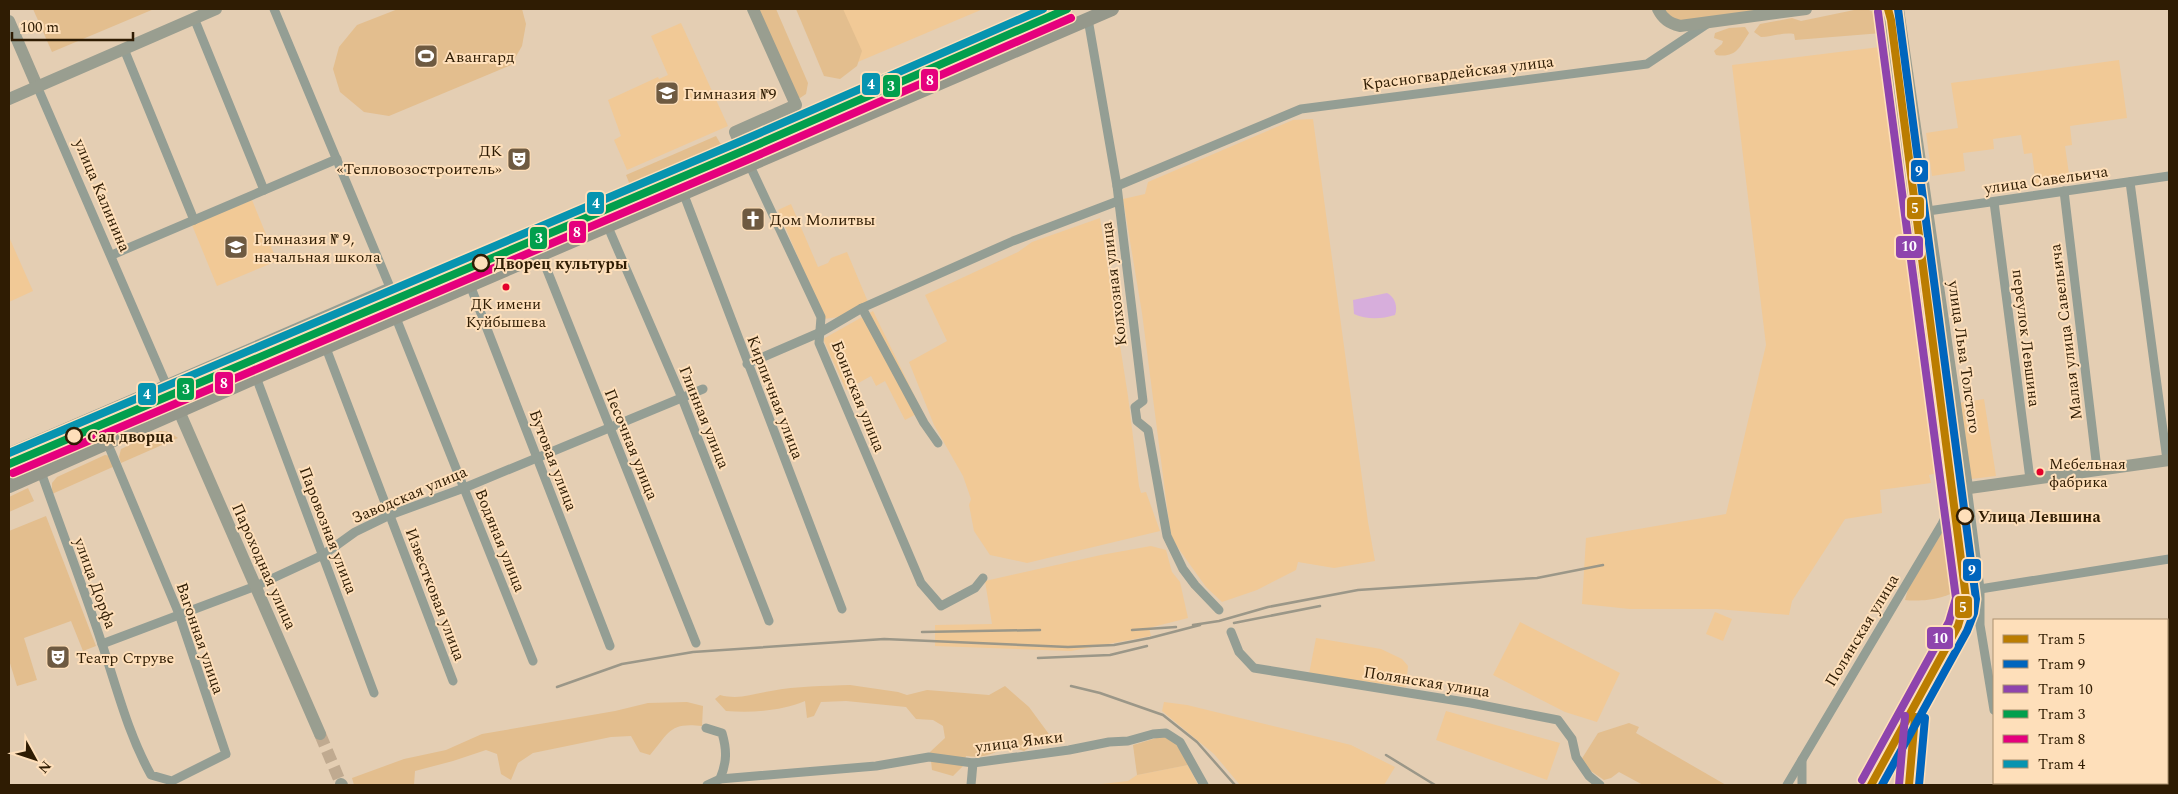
<svg xmlns="http://www.w3.org/2000/svg" width="2178" height="794" font-family="Spectral,serif">
<style>
.built{fill:#f1c996}
.green{fill:#e3be8e}
.water{fill:#d7aedc}
.lines{fill:none;stroke-linecap:round;stroke-linejoin:round}
.secondary-tunnel{stroke:#c0aa90;stroke-width:12;stroke-dasharray:12 6;stroke-linecap:butt}
.street{stroke:#949e94;stroke-width:9}
.secondary{stroke:#999e90;stroke-width:12}
.primary{stroke:#95988b;stroke-width:14}
.rail{stroke:#9b9788;stroke-width:2.5}
.tram-1-casing{stroke:#fedfba;stroke-width:11}
.tram-2-casing{stroke:#fedfba;stroke-width:11}
.tram-3-casing{stroke:#fedfba;stroke-width:11}
.tram-4-casing{stroke:#fedfba;stroke-width:11}
.tram-5-casing{stroke:#fedfba;stroke-width:11}
.tram-6-casing{stroke:#fedfba;stroke-width:11}
.tram-1{stroke:#bb7d01;stroke-width:8}
.tram-2{stroke:#0065bd;stroke-width:8}
.tram-3{stroke:#8e44ad;stroke-width:8}
.tram-4{stroke:#029f4d;stroke-width:8}
.tram-5{stroke:#e5007d;stroke-width:8}
.tram-6{stroke:#0794b0;stroke-width:8}
.stop-dot{fill:#fedfba;stroke:#2f1c03;stroke-width:2.5}
.bus-dot{fill:#e4002b;stroke:#fedfba;stroke-width:2}
.labels{text-anchor:middle;stroke-width:4;stroke-linejoin:round;paint-order:stroke}
.bus-label{font-size:15px;fill:#2f1c03;stroke:#fedfba}
.poi-label{font-size:16px;fill:#2f1c03;stroke:#fedfba;text-anchor:start}
.street-label{font-size:16px;fill:#2f1c03;stroke:#fedfba}
.stop-label{font-size:16px;font-weight:bold;fill:#2f1c03;stroke:#fedfba;text-anchor:start}
.line-badge{stroke:#fedfba;stroke-width:2}
.badge-label{font-size:14px;text-anchor:middle;font-weight:bold;fill:#fff}
</style>
<rect width="100%" height="100%" fill="#e4ceb3"/>
<g class="built">
<path d="M830,9H983L853,64Z"/>
<path d="M681,23L728,126L627,170L614,140L621,136L608,100L658,77L659,79L668,75L651,36Z"/>
<path d="M1888,46L1940,472L1929,475L1931,483L1880,490L1882,513L1845,519L1792,601L1789,615L1717,609H1630L1582,604L1586,538L1726,514L1766,345L1732,65Z"/>
<path d="M2119,60L2127,118L2070,126L2072,145L2065,146L2070,181L2036,185L2032,153L2024,154L2021,135L1993,139L1994,149L1963,153L1965,171L1932,176L1926,133L1958,128L1951,83Z"/>
<path d="M1313,119L1368,522L1375,561L1334,568L1298,562L1296,570L1257,590L1222,602L1206,587L1171,538L1142,313L1123,199L1145,194L1148,182L1293,120Z"/>
<path d="M252,200L277,261L217,286L192,225Z"/>
<path d="M791,204L818,267L828,263L831,258L847,252L868,302L839,317L824,319L778,210Z"/>
<path d="M1100,218L1128,396L1139,486L1141,493L1146,492L1160,531L1027,563L990,555L974,531L969,505L971,499L963,476L934,425L909,362L947,341L925,295L1018,252L1032,242Z"/>
<path d="M9,237L33,291L9,302Z"/>
<path d="M873,311L922,411L905,420L885,381L876,386L871,376L846,390L823,339Z"/>
<path d="M1984,399L1996,476L1971,479L1959,403Z"/>
<path d="M1151,546L1166,550L1172,572L1180,582L1188,618L1149,628L1151,636L1071,651L935,646V625L992,624L985,581L1101,555Z"/>
<path d="M1715,612L1732,619L1723,641L1706,634Z"/>
<path d="M1520,622L1620,673L1597,722L1565,712L1493,675Z"/>
<path d="M1316,638L1381,649L1402,659L1408,666L1406,687L1309,674Z"/>
<path d="M1164,702L1187,705L1351,745L1395,767L1384,785H1240L1214,754L1162,711Z"/>
<path d="M1446,711L1560,743L1547,780L1436,740Z"/>
<path d="M1188,765L1198,785H1092L1128,781L1137,775Z"/>
</g>
<g class="green">
<path d="M33,9H154L52,52Z"/>
<path d="M398,9H522L526,24L522,46L511,65L389,116L364,112L340,92L333,69L339,47L357,25Z"/>
<path d="M758,9H776L808,83L806,94L800,98L795,97Z"/>
<path d="M796,9H843L862,51L857,66L840,79L824,76Z"/>
<path d="M1663,9H1767L1680,21L1673,19Z"/>
<path d="M1859,9C1875,9 1884,16 1882,33L1795,40L1794,34C1783,32 1772,37 1761,37L1754,32L1760,24L1792,18L1801,21Z"/>
<path d="M1745,27L1749,33C1739,48 1736,58 1716,55L1714,51L1722,44L1723,41L1714,38L1715,33L1729,28Z"/>
<path d="M716,136L720,143L724,144L733,140L736,146L632,190L626,175Z"/>
<path d="M160,431L169,432L178,438L121,463L119,457L121,449Z"/>
<path d="M105,455L111,456L115,466L52,494V483L57,477Z"/>
<path d="M28,488L34,501L9,512V497Z"/>
<path d="M46,516L96,646L83,651L71,621L24,638L37,680L17,686L9,660V531Z"/>
<path d="M1950,521L1955,527L1962,586C1950,599 1922,602 1905,600L1908,589L1942,532Z"/>
<path d="M850,685L898,692L907,695L927,690L989,695L1005,686L1029,707L1054,741L1044,746L1026,739L1029,748L1024,751L1001,744L998,745L1000,750C988,756 980,758 966,756L963,766L953,776L932,770L930,752L945,738L943,726L933,720L916,719L906,707L846,701L821,702L814,716L807,718L805,701C781,711 752,713 726,711L715,699L720,695C739,700 753,694 771,691C797,686 824,686 850,685Z"/>
<path d="M687,702L703,706L702,726C669,722 669,733 650,755L640,752L631,736L611,737L533,753L518,763L511,780L501,774L497,754L486,750L453,761L415,771L414,785H354L352,778L404,759L446,750L482,734L615,711L648,703Z"/>
<path d="M1629,723L1639,727L1636,733L1726,785H1643L1619,772L1611,778L1604,780L1585,767L1581,760L1598,733Z"/>
<path d="M1163,736L1183,747L1188,765L1137,775L1133,745Z"/>
</g>
<path class="water" d="M1387,293C1395,297 1398,307 1395,315C1382,319 1367,320 1354,314L1353,300Z"/>
<g class="lines">
<path class="secondary-tunnel" d="M320,734L341,784"/>
<g class="street">
<path d="M274,9L402,316"/>
<path d="M194,18L264,190"/>
<path d="M1088,19L1117,186L1143,401L1135,407L1137,421L1148,430L1167,536L1183,569L1195,585L1219,610"/>
<path d="M124,49L194,220"/>
<path d="M37,86L166,384"/>
<path d="M750,166L821,317L819,343L921,583L941,606L975,588L983,578"/>
<path d="M2130,182L2167,460"/>
<path d="M1117,186L1301,109L1647,64L1707,24"/>
<path d="M2064,191L2097,469"/>
<path d="M684,195L842,609"/>
<path d="M1994,202L2030,479"/>
<path d="M1928,211L2169,176"/>
<path d="M608,227L682,398L769,621"/>
<path d="M112,255L337,159"/>
<path d="M541,255L696,643"/>
<path d="M470,285L610,646"/>
<path d="M862,308L924,423L938,443"/>
<path d="M396,318L533,661"/>
<path d="M326,348L453,681"/>
<path d="M747,364L821,332L862,308L1013,241L1118,201"/>
<path d="M256,377L374,693"/>
<path d="M9,452L390,287"/>
<path d="M41,472C61,529 83,586 102,644C117,688 128,734 151,775L172,781L226,754L179,614L107,442"/>
<path d="M1967,487L1980,589V625L1994,710"/>
<path d="M1980,589L2169,559"/>
<path d="M1231,632L1239,652L1254,668L1471,703L1558,720L1572,739L1576,757L1589,776L1600,785"/>
<path d="M102,644L256,586L323,555L355,532L390,515L464,488L703,389"/>
<path d="M2167,682L2169,678"/>
<path d="M706,728L722,733C727,750 727,762 720,779"/>
<path d="M2005,783V785"/>
<path d="M2049,783L2053,785"/>
<path d="M707,785L720,779L876,766L929,757L973,763L1069,750L1109,742L1128,741L1153,734L1166,733L1180,742L1204,785"/>
<path d="M971,785L973,763"/>
<path d="M1787,785L1942,524L1945,518L1948,491"/>
<path d="M1802,785V760"/>
<path d="M2109,785L2111,783"/>
</g>
<g class="secondary">
<path d="M1658,9C1663,19 1669,23 1680,26L1806,9"/>
<path d="M1880,9L1885,16L1889,29L1948,491L2169,460"/>
<path d="M1898,9L1967,487"/>
<path d="M9,21L37,86"/>
<path d="M9,99L216,9"/>
<path d="M750,166L735,132L796,105L753,9"/>
<path d="M179,411L320,734"/>
<path d="M341,784L342,785"/>
</g>
<path class="primary" d="M9,486L256,377L1112,9"/>
<g class="rail">
<path d="M1234,623L1320,606"/>
<path d="M1193,625L1219,621L1268,607L1358,590L1537,578L1603,565"/>
<path d="M1132,630L1176,627"/>
<path d="M922,632L1040,630"/>
<path d="M1038,658L1110,655L1147,646"/>
<path d="M1071,686L1100,693L1163,715L1197,742L1235,785"/>
<path d="M557,687L622,664L693,652L884,639L1068,647L1114,645L1150,638L1200,625"/>
<path d="M1386,755L1435,785"/>
</g>
<g class="tram-1-casing">
<g id="tram-1">
<path d="M1871,785L1958,626L1966,598L1891,20L1888,9"/>
<path d="M1909,785L1915,717"/>
</g>
</g>
<g class="tram-2-casing">
<g id="tram-2">
<path d="M1882,785L1967,631L1974,613L1976,599L1898,9"/>
<path d="M1919,785L1925,718"/>
</g>
</g>
<g class="tram-3-casing">
<g id="tram-3">
<path d="M1862,780L1949,622L1956,598L1878,12"/>
<path d="M1899,785L1905,716"/>
</g>
</g>
<g class="tram-4-casing">
<path id="tram-4" d="M9,464L743,151L1067,9"/>
</g>
<g class="tram-5-casing">
<path id="tram-5" d="M13,473L747,160L1071,18"/>
</g>
<g class="tram-6-casing">
<path id="tram-6" d="M9,453L739,142L1043,9"/>
</g>
<use href="#tram-1" class="tram-1"/>
<use href="#tram-2" class="tram-2"/>
<use href="#tram-3" class="tram-3"/>
<use href="#tram-4" class="tram-4"/>
<use href="#tram-5" class="tram-5"/>
<use href="#tram-6" class="tram-6"/>
</g>
<defs>
<g id="stadium-square" transform="scale(1.25)"><rect x="-9" y="-9" width="18" height="18" rx="4" fill="#6e5a41" stroke="#fedfba"/><path d="M0-5a6.5 5 0 1 0 0 10a6.5 5 0 1 0 0-10ZM-3.5-1.8h7v3.6h-7Z" fill="#fff"/></g>
<g id="school-square" transform="scale(1.25)"><rect x="-9" y="-9" width="18" height="18" rx="4" fill="#6e5a41" stroke="#fedfba"/><path d="M0-5L7-2L0 1L-7-2ZM-4 1L0 2.5L4 1V4Q0 6-4 4Z" fill="#fff"/></g>
<g id="theatre-square" transform="scale(1.25)"><rect x="-9" y="-9" width="18" height="18" rx="4" fill="#6e5a41" stroke="#fedfba"/><path d="M-5-5.5Q0-4 5-5.5V0Q5 5 0 6Q-5 5-5 0ZM-3.3-2.5H-1v1.5H-3.3ZM1-2.5H3.3v1.5H1ZM-2.8 1Q0 5.5 2.8 1Z" fill="#fff"/></g>
<g id="church-square" transform="scale(1.25)"><rect x="-9" y="-9" width="18" height="18" rx="4" fill="#6e5a41" stroke="#fedfba"/><path d="M-1.2-6h2.4v3.5h3.3v2.4h-3.3V6h-2.4V-.1h-3.3v-2.4h3.3Z" fill="#fff"/></g>
</defs>
<g fill-rule="evenodd">
<use href="#stadium-square" x="426" y="56"/>
<use href="#school-square" x="667" y="93"/>
<use href="#theatre-square" x="519" y="159"/>
<use href="#church-square" x="753" y="219"/>
<use href="#school-square" x="236" y="247"/>
<use href="#theatre-square" x="58" y="657"/>
</g>
<g class="stop-dot">
<circle cx="481" cy="263" r="8"/>
<circle cx="74" cy="436" r="8"/>
<circle cx="1965" cy="516" r="8"/>
</g>
<g class="bus-dot">
<circle cx="506" cy="287" r="4.5"/>
<circle cx="2040" cy="472" r="4.5"/>
</g>
<g class="labels">
<g class="bus-label">
<text x="506" y="309">ДК имени<tspan x="506" dy="18">Куйбышева</tspan></text>
<text x="2049" y="469" text-anchor="start">Мебельная<tspan x="2049" dy="18">фабрика</tspan></text>
</g>
<g class="poi-label">
<text x="444" y="62">Авангард</text>
<text x="684" y="99">Гимназия №9</text>
<text x="502" y="156" text-anchor="end">ДК<tspan x="502" dy="18">«Тепловозостроитель»</tspan></text>
<text x="770" y="225">Дом Молитвы</text>
<text x="254" y="244">Гимназия № 9,<tspan x="254" dy="18">начальная школа</tspan></text>
<text x="76" y="663">Театр Струве</text>
</g>
<g class="street-label">
<text transform="translate(1458 72) rotate(-7)" y="6">Красногвардейская улица</text>
<text transform="translate(2046 179) rotate(-8)" y="6">улица Савельича</text>
<text transform="translate(103 195) rotate(67)" y="6">улица Калинина</text>
<text transform="translate(1113 284) rotate(-97)" y="6">Колхозная улица</text>
<text transform="translate(2065 332) rotate(-97)" y="6">Малая улица Савельича</text>
<text transform="translate(2027 338) rotate(83)" y="6">переулок Левшина</text>
<text transform="translate(1965 357) rotate(82)" y="6">улица Льва Толстого</text>
<text transform="translate(859 396) rotate(68)" y="6">Боинская улица</text>
<text transform="translate(776 397) rotate(69)" y="6">Кирпичная улица</text>
<text transform="translate(705 417) rotate(68)" y="6">Глинная улица</text>
<text transform="translate(632 444) rotate(68)" y="6">Песочная улица</text>
<text transform="translate(554 460) rotate(69)" y="6">Бутовая улица</text>
<text transform="translate(409 494) rotate(-23)" y="6">Заводская улица</text>
<text transform="translate(329 530) rotate(69)" y="6">Паровозная улица</text>
<text transform="translate(501 540) rotate(68)" y="6">Водяная улица</text>
<text transform="translate(265 566) rotate(66)" y="6">Пароходная улица</text>
<text transform="translate(96 583) rotate(70)" y="6">улица Дорфа</text>
<text transform="translate(436 594) rotate(69)" y="6">Известковая улица</text>
<text transform="translate(1861 630) rotate(-59)" y="6">Полянская улица</text>
<text transform="translate(201 638) rotate(71)" y="6">Вагонная улица</text>
<text transform="translate(1427 681) rotate(9)" y="6">Полянская улица</text>
<text transform="translate(1019 741) rotate(-7)" y="6">улица Ямки</text>
</g>
<g class="stop-label">
<text x="494" y="269">Дворец культуры</text>
<text x="87" y="442">Сад дворца</text>
<text x="1978" y="522">Улица Левшина</text>
</g>
</g>
<g class="line-badge">
<rect x="920" y="68" width="19" height="24" rx="5" fill="#e5007d"/>
<rect x="861" y="72" width="20" height="24" rx="5" fill="#0794b0"/>
<rect x="882" y="74" width="19" height="24" rx="5" fill="#029f4d"/>
<rect x="1910" y="159" width="19" height="24" rx="5" fill="#0065bd"/>
<rect x="586" y="191" width="19" height="24" rx="5" fill="#0794b0"/>
<rect x="1906" y="196" width="19" height="24" rx="5" fill="#bb7d01"/>
<rect x="568" y="220" width="19" height="24" rx="5" fill="#e5007d"/>
<rect x="529" y="226" width="19" height="24" rx="5" fill="#029f4d"/>
<rect x="1895" y="235" width="29" height="24" rx="5" fill="#8e44ad"/>
<rect x="214" y="371" width="20" height="24" rx="5" fill="#e5007d"/>
<rect x="176" y="377" width="19" height="24" rx="5" fill="#029f4d"/>
<rect x="137" y="382" width="20" height="24" rx="5" fill="#0794b0"/>
<rect x="1962" y="558" width="20" height="24" rx="5" fill="#0065bd"/>
<rect x="1954" y="595" width="19" height="24" rx="5" fill="#bb7d01"/>
<rect x="1926" y="626" width="28" height="24" rx="5" fill="#8e44ad"/>
</g>
<g class="badge-label">
<text x="930" y="85">8</text>
<text x="871" y="89">4</text>
<text x="891" y="91">3</text>
<text x="1919" y="176">9</text>
<text x="596" y="208">4</text>
<text x="1915" y="213">5</text>
<text x="577" y="237">8</text>
<text x="539" y="243">3</text>
<text x="1909" y="251">10</text>
<text x="224" y="388">8</text>
<text x="186" y="394">3</text>
<text x="147" y="399">4</text>
<text x="1972" y="575">9</text>
<text x="1963" y="612">5</text>
<text x="1940" y="643">10</text>
</g>
<rect width="2178" height="794" fill="none" stroke="#2f1c03" stroke-width="20"/>
<rect x="1993" y="619" width="175" height="165" fill="#fedfba" stroke="#ab9171"/>
<rect x="2003" y="635" width="25" height="8" fill="#bb7d01" stroke="#ab9171"/>
<text x="2038" y="644" font-size="15" fill="#2f1c03">Tram 5</text>
<rect x="2003" y="660" width="25" height="8" fill="#0065bd" stroke="#ab9171"/>
<text x="2038" y="669" font-size="15" fill="#2f1c03">Tram 9</text>
<rect x="2003" y="685" width="25" height="8" fill="#8e44ad" stroke="#ab9171"/>
<text x="2038" y="694" font-size="15" fill="#2f1c03">Tram 10</text>
<rect x="2003" y="710" width="25" height="8" fill="#029f4d" stroke="#ab9171"/>
<text x="2038" y="719" font-size="15" fill="#2f1c03">Tram 3</text>
<rect x="2003" y="735" width="25" height="8" fill="#e5007d" stroke="#ab9171"/>
<text x="2038" y="744" font-size="15" fill="#2f1c03">Tram 8</text>
<rect x="2003" y="760" width="25" height="8" fill="#0794b0" stroke="#ab9171"/>
<text x="2038" y="769" font-size="15" fill="#2f1c03">Tram 4</text>
<g transform="translate(35 759) rotate(130)" stroke="#fedfba" stroke-width="4" paint-order="stroke">
<path d="M0-4L9 19L0 12L-9 19Z" fill="#2f1c03"/>
<text y="-8" font-size="14" font-weight="bold" text-anchor="middle" fill="#2f1c03">N</text>
</g>
<path d="M12 32v8h121v-8" fill="none" stroke="#2f1c03" stroke-width="2.5"/>
<text x="20" y="32" font-size="15" fill="#2f1c03" stroke="#fedfba" stroke-width="4" paint-order="stroke">100 m</text>
</svg>
